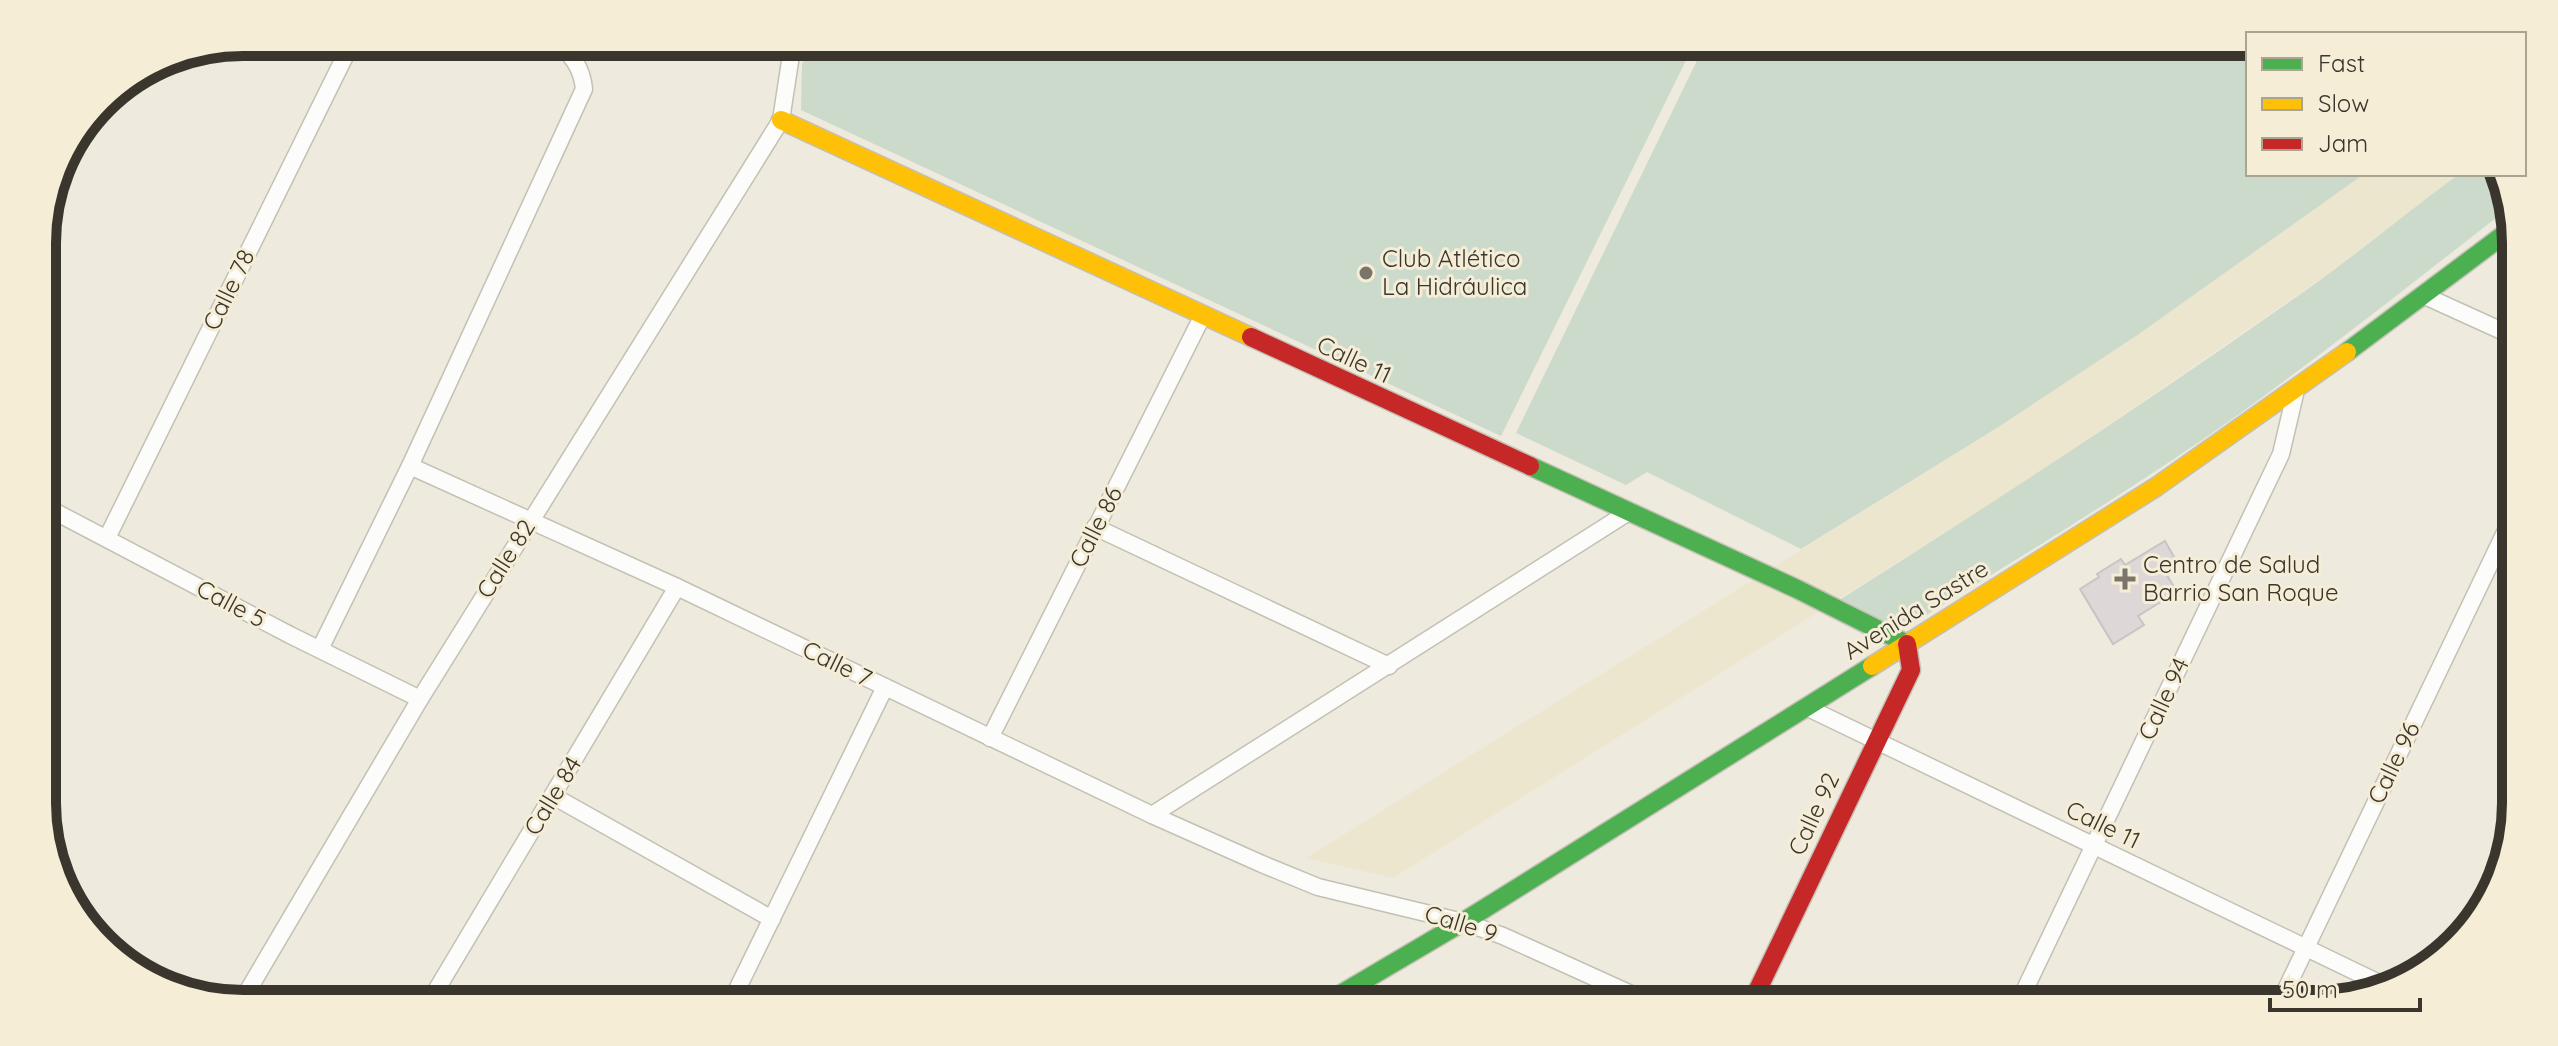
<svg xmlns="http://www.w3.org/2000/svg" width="2558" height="1046" font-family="Quicksand,sans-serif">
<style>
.built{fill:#ede6cf}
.green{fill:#cbdaca}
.building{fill:#ded7d7;stroke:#c9c4c1;stroke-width:2}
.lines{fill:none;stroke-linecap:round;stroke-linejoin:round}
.lane-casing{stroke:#c3c0b5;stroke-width:11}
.street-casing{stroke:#c3c0b5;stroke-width:19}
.fast-casing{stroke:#c3c0b5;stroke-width:21}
.slow-casing{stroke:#c3c0b5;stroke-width:21}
.jam-casing{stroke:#c3c0b5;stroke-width:21}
.lane{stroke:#fcfcfa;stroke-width:8}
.street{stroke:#fcfcfa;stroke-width:16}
.fast{stroke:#4caf50;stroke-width:18}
.slow{stroke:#ffc107;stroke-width:18}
.jam{stroke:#c62828;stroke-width:18}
.poi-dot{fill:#79756b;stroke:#f5edd6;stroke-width:3}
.labels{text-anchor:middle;stroke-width:6;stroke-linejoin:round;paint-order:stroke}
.poi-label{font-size:24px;fill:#3a362e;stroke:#f5edd6;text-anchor:start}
.street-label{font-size:24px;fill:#3a362e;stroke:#f5edd6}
.rim{fill:none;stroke:#3a362e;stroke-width:10}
</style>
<rect width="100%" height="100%" fill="#eeeadd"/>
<path class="built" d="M2364,174H2459L2325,276L2024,483L1393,878L1306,858L2000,426L2136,336Z"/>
<g class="green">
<path d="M816,42H1695L1501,436L801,110L802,64Z"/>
<path d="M1706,42H2248V174H2364L2136,336L2000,426L1801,549L1647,472L1626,485L1516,433Z"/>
<path d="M2459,174H2495L2510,207C2419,278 2328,350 2235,417C2128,493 2014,560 1902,630L1841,599C2004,496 2166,390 2323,278C2369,244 2413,208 2459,174Z"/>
</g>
<path class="building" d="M2165,541L2178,564L2165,572L2177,592L2138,616L2144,625L2113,644L2080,589L2099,577L2097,574L2121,559L2125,565Z"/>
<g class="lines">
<g class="lane-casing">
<path id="lane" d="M575,62L602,42"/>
</g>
<g class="street-casing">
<g id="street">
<path d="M2425,296L2513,336"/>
<path d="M410,466L677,587L1152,815L1262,864L1318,887L1463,922L1503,936L1653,1004"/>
<path d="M44,506L290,635L420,699"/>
<path d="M1095,527L1389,666"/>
<path d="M107,538L352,42"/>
<path d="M320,649L410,466L584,89C582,68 572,53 554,42"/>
<path d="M1806,707L2381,984"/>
<path d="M990,738L1202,317"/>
<path d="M553,796L772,919"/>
<path d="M1152,815L1627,513"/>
<path d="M247,992L266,1004"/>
<path d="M240,1004L420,699L781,120L791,55L797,42"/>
<path d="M428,1004L677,587"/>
<path d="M730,1004L885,687"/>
<path d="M2018,1004L2281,454L2296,390"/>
<path d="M2279,1004L2510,522"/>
</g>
</g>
<g class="fast-casing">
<g id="fast">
<path d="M2347,352L2514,227"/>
<path d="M1530,466L1797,589L1907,644"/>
<path d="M1324,1004L1463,922L1872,666"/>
</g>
</g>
<g class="slow-casing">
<g id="slow">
<path d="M781,120L1251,337"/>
<path d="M1872,666L2156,487L2347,352"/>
</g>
</g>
<g class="jam-casing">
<g id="jam">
<path d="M1251,337L1530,466"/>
<path d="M1751,1004L1911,670L1907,644"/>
</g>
</g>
<use href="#lane" class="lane"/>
<use href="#street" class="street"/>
<use href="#fast" class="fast"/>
<use href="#slow" class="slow"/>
<use href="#jam" class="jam"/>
</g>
<g class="poi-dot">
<circle cx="1366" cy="273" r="8"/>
<path d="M2121 567h8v8h8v8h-8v8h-8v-8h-8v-8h8z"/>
</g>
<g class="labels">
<g class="poi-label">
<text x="1382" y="267">Club Atlético<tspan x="1382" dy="28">La Hidráulica</tspan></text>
<text x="2143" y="573">Centro de Salud<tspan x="2143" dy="28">Barrio San Roque</tspan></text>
</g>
<g class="street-label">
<text transform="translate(229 290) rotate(-64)" y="8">Calle 78</text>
<text transform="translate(1354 360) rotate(25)" y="8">Calle 11</text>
<text transform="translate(1096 527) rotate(-63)" y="8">Calle 86</text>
<text transform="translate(506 559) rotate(-58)" y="8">Calle 82</text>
<text transform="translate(231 604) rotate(28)" y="8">Calle 5</text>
<text transform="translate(1916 610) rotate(-32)" y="8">Avenida Sastre</text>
<text transform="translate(837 664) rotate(26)" y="8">Calle 7</text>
<text transform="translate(2164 699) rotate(-65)" y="8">Calle 94</text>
<text transform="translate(2394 763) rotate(-64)" y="8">Calle 96</text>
<text transform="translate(553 796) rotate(-59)" y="8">Calle 84</text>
<text transform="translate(1814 814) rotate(-65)" y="8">Calle 92</text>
<text transform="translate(2103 825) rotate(26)" y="8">Calle 11</text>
<text transform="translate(1461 924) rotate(17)" y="8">Calle 9</text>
</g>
</g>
<path d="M0 0H2558V1046H0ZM243 56H2315A187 187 0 0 1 2502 243V803A187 187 0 0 1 2315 990H243A187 187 0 0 1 56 803V243A187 187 0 0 1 243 56Z" fill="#f5edd6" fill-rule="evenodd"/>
<path class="rim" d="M243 56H2315A187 187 0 0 1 2502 243V803A187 187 0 0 1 2315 990H243A187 187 0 0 1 56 803V243A187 187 0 0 1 243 56Z"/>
<rect x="2246" y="32" width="280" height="144" fill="#f5edd6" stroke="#aaa493" stroke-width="2"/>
<rect x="2262" y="58" width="40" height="12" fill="#4caf50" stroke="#aaa493" stroke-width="2"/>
<text x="2318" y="72" font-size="24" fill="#3a362e">Fast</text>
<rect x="2262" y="98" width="40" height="12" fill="#ffc107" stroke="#aaa493" stroke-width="2"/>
<text x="2318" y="112" font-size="24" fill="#3a362e">Slow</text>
<rect x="2262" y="138" width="40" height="12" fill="#c62828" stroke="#aaa493" stroke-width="2"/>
<text x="2318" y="152" font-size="24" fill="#3a362e">Jam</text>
<path d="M2270 998v12h150v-12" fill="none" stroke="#3a362e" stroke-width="4"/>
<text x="2282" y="998" font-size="24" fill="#3a362e" stroke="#f5edd6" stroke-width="6" paint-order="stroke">50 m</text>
</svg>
